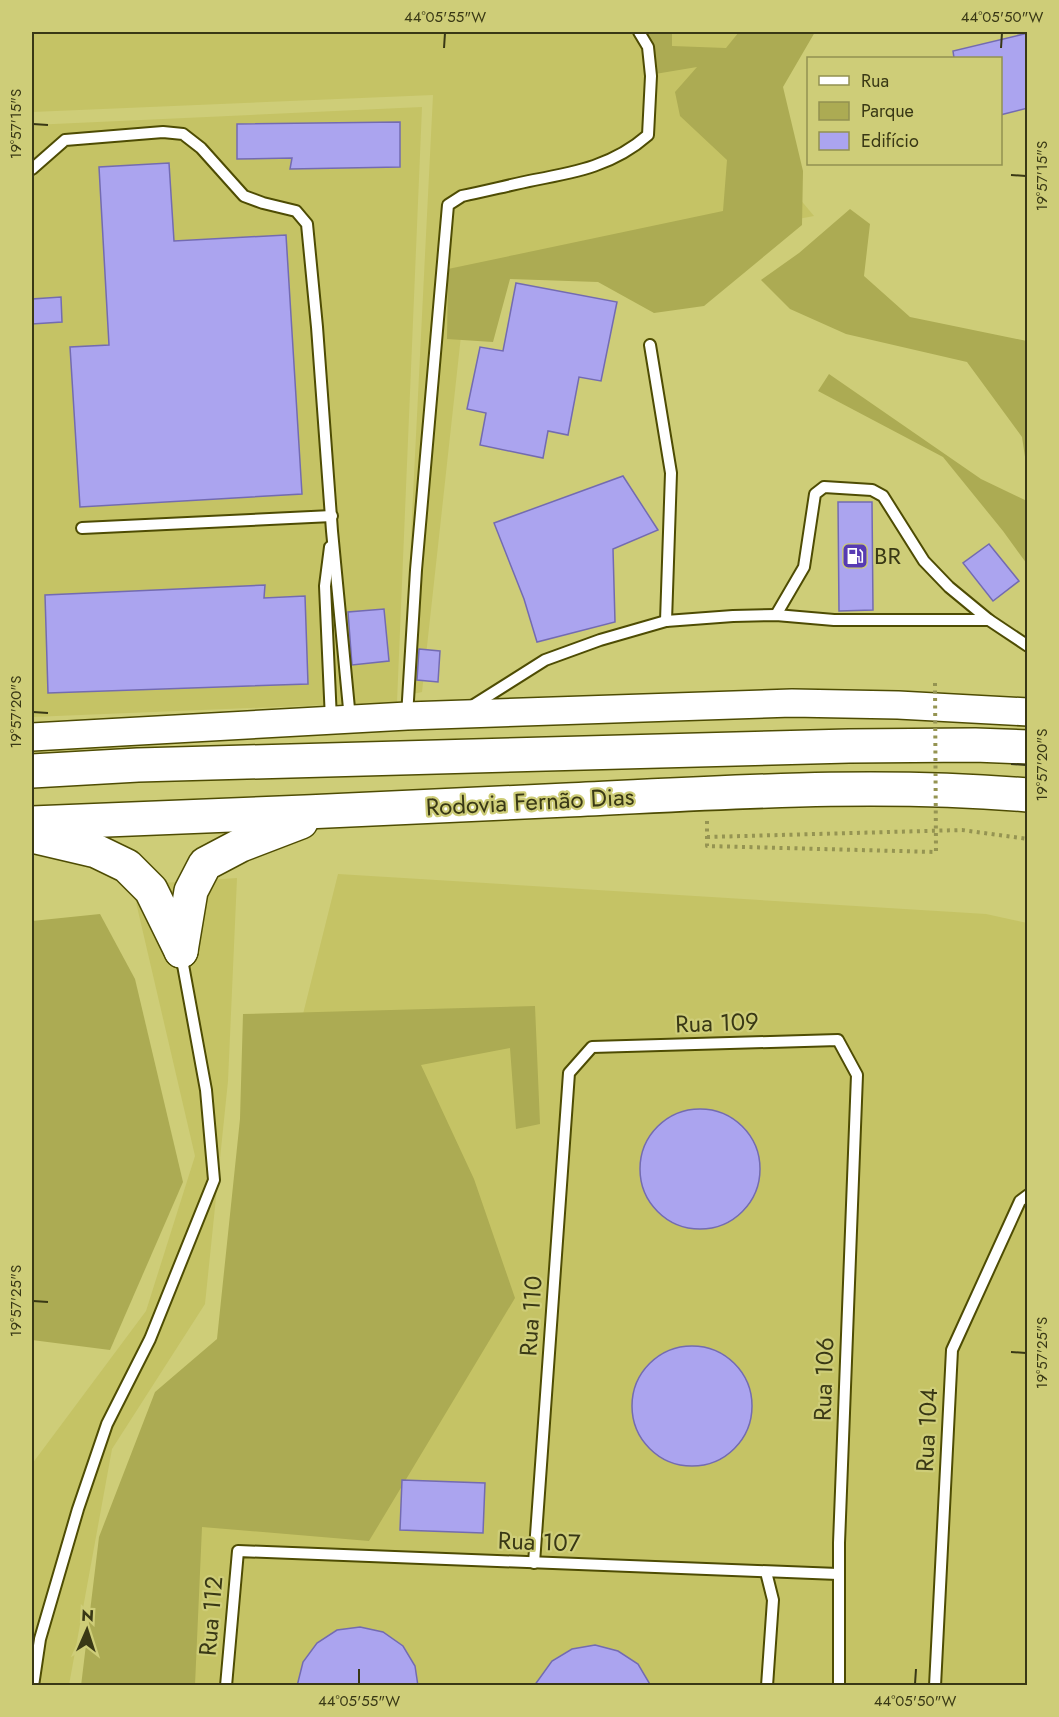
<svg xmlns="http://www.w3.org/2000/svg" width="1059" height="1717" font-family="Jost,sans-serif">
<style>
.built{fill:#c5c365}
.green{fill:#acab53}
.building{fill:#aba4ef;stroke:#736bb1;stroke-width:1.5}
.lines{fill:none;stroke-linecap:round;stroke-linejoin:round}
.service-casing{stroke:#4e4c03;stroke-width:14}
.tertiary-casing{stroke:#4e4c03;stroke-width:30}
.motorway-casing{stroke:#4e4c03;stroke-width:36}
.path{stroke:#959452;stroke-width:4;stroke-dasharray:3 4.5;stroke-linecap:butt}
.service{stroke:#fff;stroke-width:10}
.tertiary{stroke:#fff;stroke-width:27}
.motorway{stroke:#fff;stroke-width:33}
.path-bridge{stroke:#959452;stroke-width:4;stroke-dasharray:3 4.5;stroke-linecap:butt}
.ticks{fill:none;stroke:#393815;stroke-width:2}
.labels{text-anchor:middle;stroke-width:4.5;stroke-linejoin:round;paint-order:stroke}
.poi-label{font-size:24px;fill:#393815;stroke:#cecd78;text-anchor:start}
.street-label{font-size:24px;fill:#393815;stroke:#cecd78}
.neatline{fill:none;stroke:#393815;stroke-width:2}
.ticks-label{font-size:15px;text-anchor:middle;fill:#393815}
</style>
<rect width="100%" height="100%" fill="#cecd78"/>
<g class="built">
<path d="M32,32H805L748,137L814,216L467,281L422,692L403,696L433,95L32,112Z"/>
<path d="M422,107L397,702L32,717V125Z"/>
<path d="M338,874L986,914L1027,923V1685L137,1686V1678Z"/>
<path d="M237,878L228,1081L205,1304L112,1449L69,1685H32V1464L146,1311L195,1156L132,885Z"/>
</g>
<g class="green">
<path d="M645,32H672V46L726,48L739,32H815L783,87L803,171L802,225L704,306L654,313L598,282L510,279L493,342L447,339L448,269L723,211L727,160L680,116L675,92L697,67L655,74Z"/>
<path d="M850,209L870,224L864,276L910,317L1027,341V470L1022,437L967,362L846,334L790,309L761,280L799,253Z"/>
<path d="M829,374L981,479L1027,501V564L1003,531L943,457L818,391Z"/>
<path d="M100,914L135,979L183,1182L110,1350L32,1340V921Z"/>
<path d="M535,1006L540,1124L516,1129L510,1048L421,1065L474,1179L515,1298L369,1541L202,1527L195,1685L81,1686L99,1537L155,1392L217,1339L240,1119L243,1014Z"/>
</g>
<g class="building">
<path d="M1028,33V108L1000,115V58H954L953,51Z"/>
<path d="M400,122V167L290,169L292,158L237,159V124Z"/>
<path d="M169,163L174,241L286,235L302,494L80,507L70,347L109,345L99,167Z"/>
<path d="M516,283L617,302L601,381L579,377L568,435L548,431L543,458L480,445L486,413L467,409L480,347L503,351Z"/>
<path d="M61,297L62,322L32,324V299Z"/>
<path d="M623,476L658,530L613,549L615,622L537,642L524,599L494,523Z"/>
<path d="M838,502H872L873,610L839,611Z"/>
<path d="M989,544L1019,581L993,601L963,563Z"/>
<path d="M265,585L264,598L305,596L308,684L48,693L45,595Z"/>
<path d="M384,609L389,661L352,665L348,612Z"/>
<path d="M419,649L440,651L438,682L417,680Z"/>
<circle cx="700" cy="1169" r="60"/>
<circle cx="692" cy="1406" r="60"/>
<path d="M402,1480L485,1483L483,1533L400,1530Z"/>
<path d="M360,1627L383,1632L403,1646L415,1666L418,1686H297L303,1662L317,1643L337,1630Z"/>
<path d="M595,1645L618,1651L638,1664L651,1686H534L552,1661L572,1649Z"/>
</g>
<g class="lines">
<g class="service-casing">
<g id="service">
<path d="M32,169L65,140L163,132L183,134L201,148L244,196L263,203L296,211L307,224L317,327L332,531L350,719"/>
<path d="M650,345L671,473L666,621"/>
<path d="M82,528L332,516"/>
<path d="M330,547L325,586L331,720"/>
<path d="M776,615L804,567L815,494L824,487L872,490L883,496L924,561L949,587L989,620L1028,646"/>
<path d="M469,708L545,660L600,640L666,621L733,616L776,615L834,620H989"/>
<path d="M407,716L416,570L448,205L462,196C486,191 510,185 534,180C577,172 614,165 648,135L651,76L648,47L639,32"/>
<path d="M534,1563L569,1073L592,1047L838,1040L857,1075L839,1543V1686"/>
<path d="M766,1572L773,1600L767,1686"/>
<path d="M33,1686L40,1639L78,1509L107,1424L150,1339L214,1180L206,1090L181,954"/>
<path d="M226,1686L238,1551L838,1574"/>
<path d="M935,1686L952,1350L1020,1201L1028,1195"/>
</g>
</g>
<g class="tertiary-casing">
<path id="tertiary" d="M32,737L407,716L792,703L898,705L1028,712"/>
</g>
<g class="motorway-casing">
<g id="motorway">
<path d="M32,771L138,765L849,746L975,745L1028,747"/>
<path d="M32,823C210,816 389,809 567,800C721,793 873,782 1028,795"/>
<path d="M32,836L96,851L127,866L151,890L181,951"/>
<path d="M181,951L191,891L205,864L241,845L301,822"/>
</g>
</g>
<g class="path">
<path d="M707,821V846L936,852"/>
<path d="M707,837L962,830L1028,839"/>
</g>
<use href="#service" class="service"/>
<use href="#tertiary" class="tertiary"/>
<use href="#motorway" class="motorway"/>
<path class="path-bridge" d="M935,683L936,852"/>
</g>
<path class="ticks" d="M444,48L445,33M1001,48L1002,33M33,124L48,125M1011,175L1026,176M33,712L48,713M1011,764L1026,765M33,1301L48,1302M1011,1352L1026,1353M359,1684V1669M915,1684L916,1669"/>
<defs>
<g id="fuel-square" transform="scale(1.35)"><rect x="-9" y="-9" width="18" height="18" rx="4" fill="#573bb3" stroke="#cecd78"/><path d="M-5.5-6h7V0h2V4h1.3V-2.5L3-4.5l.8-.8L6-3V5H2.5V1h-1V6h-7ZM-4.2-4.7v3.2H.2V-4.7Z" fill="#fff"/></g>
</defs>
<g fill-rule="evenodd">
<use href="#fuel-square" x="855" y="556"/>
</g>
<g class="labels">
<g class="poi-label">
<text x="874" y="564">BR</text>
</g>
<g class="street-label">
<text transform="translate(530 802) rotate(-3)" y="8">Rodovia Fernão Dias</text>
<text transform="translate(717 1023) rotate(-2)" y="8">Rua 109</text>
<text transform="translate(531 1316) rotate(-86)" y="8">Rua 110</text>
<text transform="translate(824 1379) rotate(-88)" y="8">Rua 106</text>
<text transform="translate(927 1430) rotate(-87)" y="8">Rua 104</text>
<text transform="translate(539 1542) rotate(2)" y="8">Rua 107</text>
<text transform="translate(211 1616) rotate(-85)" y="8">Rua 112</text>
</g>
</g>
<rect width="1059" height="1717" fill="none" stroke="#cecd78" stroke-width="66"/>
<rect x="807" y="57" width="195" height="108" fill="#cecd78" stroke="#929150" stroke-width="1.5"/>
<rect x="819" y="76" width="30" height="9" fill="#ffffff" stroke="#929150" stroke-width="1.5"/>
<text x="861" y="87" font-size="18" fill="#393815">Rua</text>
<rect x="819" y="102" width="30" height="18" fill="#acab53" stroke="#929150" stroke-width="1.5"/>
<text x="861" y="117" font-size="18" fill="#393815">Parque</text>
<rect x="819" y="132" width="30" height="18" fill="#aba4ef" stroke="#929150" stroke-width="1.5"/>
<text x="861" y="147" font-size="18" fill="#393815">Edifício</text>
<g transform="translate(87 1630) rotate(3)" stroke="#cecd78" stroke-width="4.5" paint-order="stroke">
<path d="M0-4.5L10 22L0 15L-10 22Z" fill="#393815"/>
<text y="-9" font-size="16" font-weight="bold" text-anchor="middle" fill="#393815">N</text>
</g>
<rect x="33" y="33" width="993" height="1651" class="neatline"/>
<g class="ticks-label">
<text x="445" y="22">44°05'55"W</text>
<text x="1002" y="22">44°05'50"W</text>
<text transform="translate(16 124) rotate(-90)" y="5">19°57'15"S</text>
<text transform="translate(1042 176) rotate(-90)" y="5">19°57'15"S</text>
<text transform="translate(16 712) rotate(-90)" y="5">19°57'20"S</text>
<text transform="translate(1042 765) rotate(-90)" y="5">19°57'20"S</text>
<text transform="translate(16 1301) rotate(-90)" y="5">19°57'25"S</text>
<text transform="translate(1042 1353) rotate(-90)" y="5">19°57'25"S</text>
<text x="359" y="1706">44°05'55"W</text>
<text x="915" y="1706">44°05'50"W</text>
</g>
</svg>
